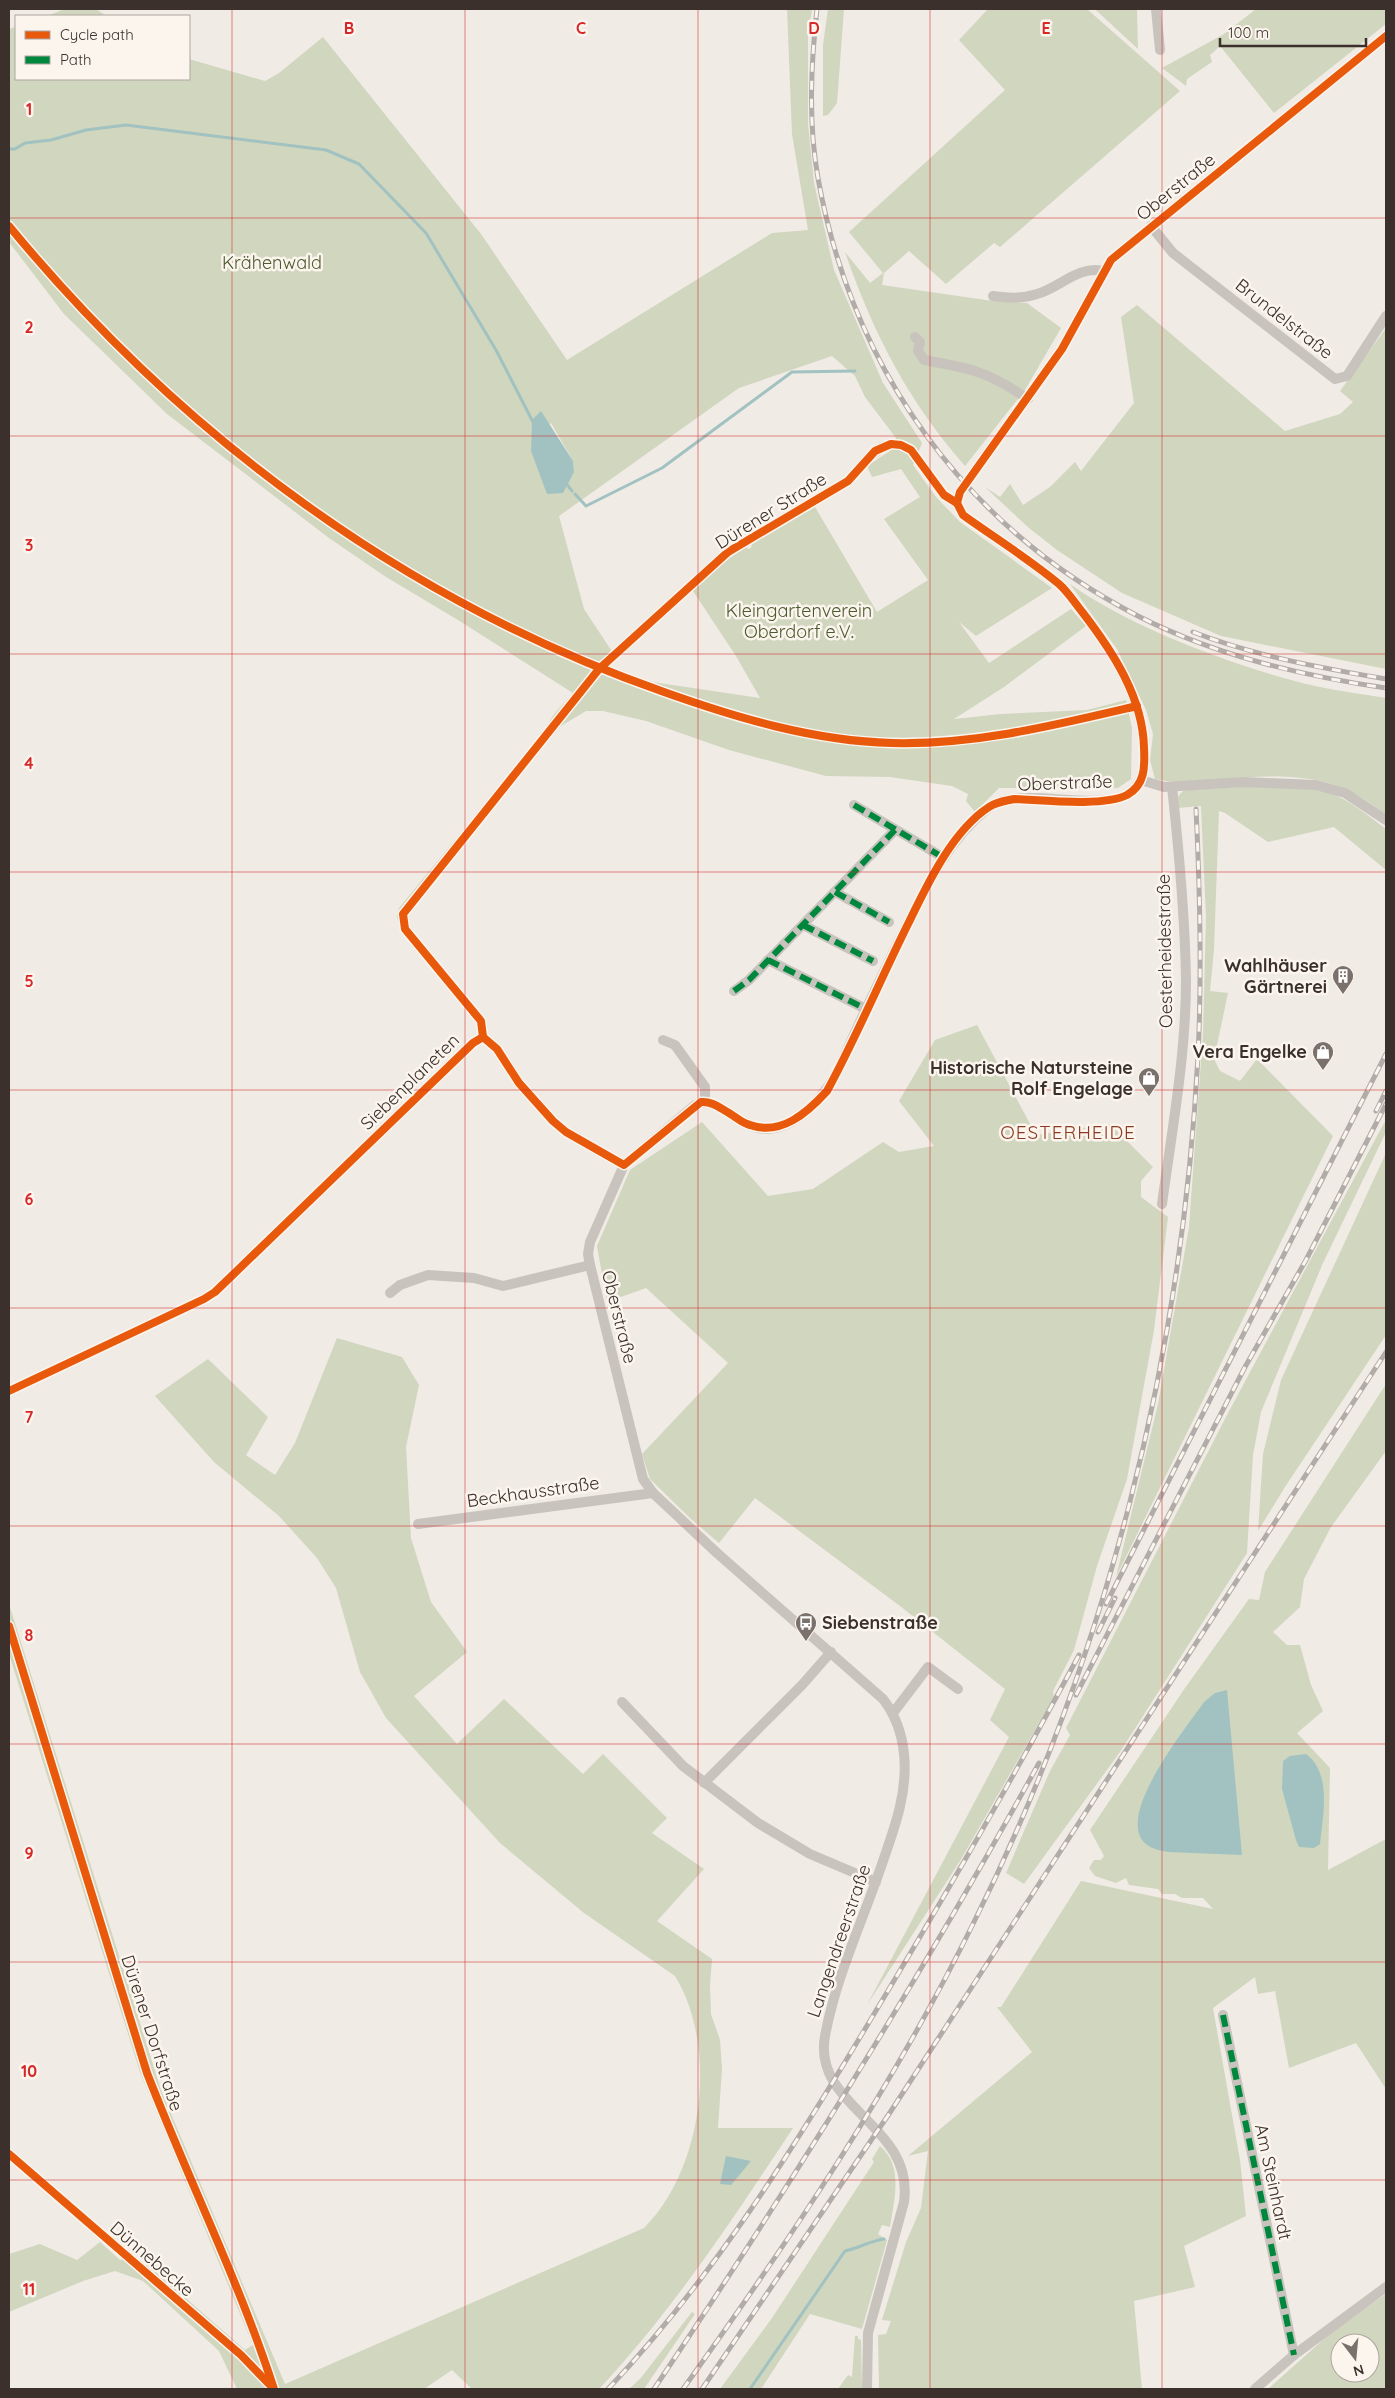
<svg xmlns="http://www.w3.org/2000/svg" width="1395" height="2398" font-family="Quicksand,sans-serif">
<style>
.green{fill:#d1d6bf;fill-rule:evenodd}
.water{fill:#a1c2c1}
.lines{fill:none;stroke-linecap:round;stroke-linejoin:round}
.stream{stroke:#a1c2c1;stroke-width:3}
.minor{stroke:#c9c3be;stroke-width:10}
.rail-casing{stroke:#b1aca8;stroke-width:5}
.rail{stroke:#fbf5ee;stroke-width:3;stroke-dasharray:9;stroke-linecap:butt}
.quiet{stroke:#00873e;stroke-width:6;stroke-dasharray:12 6;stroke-linecap:butt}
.cycleway-casing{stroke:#fbf5ee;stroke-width:11}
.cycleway{stroke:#e8590c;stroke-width:8}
.grid{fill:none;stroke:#d62828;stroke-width:1;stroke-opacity:0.55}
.labels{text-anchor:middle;stroke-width:5;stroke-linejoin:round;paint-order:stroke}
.street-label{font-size:18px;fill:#3b302b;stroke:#fbf5ee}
.park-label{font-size:18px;fill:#4a5a2e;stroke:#fbf5ee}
.poi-label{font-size:18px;font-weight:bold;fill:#3b302b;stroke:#fbf5ee;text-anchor:end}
.neighbourhood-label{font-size:19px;letter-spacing:1px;fill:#8c3b22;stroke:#fbf5ee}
.grid-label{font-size:16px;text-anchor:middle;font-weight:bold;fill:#d62828;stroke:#fbf5ee;stroke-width:5;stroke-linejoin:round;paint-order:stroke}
</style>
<rect width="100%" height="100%" fill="#f0ebe5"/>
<g class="green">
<path d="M65,9H96L106,16H47Z"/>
<path d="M787,9H812L808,37V124L814,183L834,270L883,383L922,443L913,465L936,497L960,522L1052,588L976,636L959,622L989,663L1071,609L1086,626L1004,687L954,719L1001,714L1087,710L1126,700L1132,728L1131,779L1118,788H999L975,812L966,801L968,794L952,786L890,777L826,776L729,750L646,721L603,711H586L561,726L476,825L406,913L405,920L408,928L462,992L443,981L400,927L397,917L399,908L537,740L555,713L573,693L458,620L386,577L329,538L167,414L64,314L9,242V29L16,27V79H189V59L265,81L279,73L323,37L481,234L567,360L772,233L808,230L792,134ZM832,356L855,376L865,397L896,438L893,449L867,466L872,477L901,469L920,497L884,519L928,580L877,612L815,507L752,544L751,548L748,549L746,547L724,562L693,591L736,656L760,698L639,680L607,667L611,650L584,609L559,516L739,388ZM551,423L573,461L574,472L566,484L531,451L532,441Z"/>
<path d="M828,9H844L837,103L828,115L823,116V45Z"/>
<path d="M988,9H1087L1180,91L1000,247L994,243L946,284L909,251L884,273L882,285L986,300L1027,303L1061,328L1025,390L965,466C908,401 873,333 845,252L870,283L883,273L849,232L1005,90L959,40Z"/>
<path d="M1095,9H1137L1138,49L1098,12Z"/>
<path d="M1256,9H1386V24L1274,113L1220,46L1210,55L1212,62L1187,79L1186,86L1162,68L1224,34Z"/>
<path d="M1137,305L1285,431L1340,414L1353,402L1340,391L1386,328V669L1221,636L1122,593L1057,550L1029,528L985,487L1000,497L1010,484L1023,505L1050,487L1075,462L1081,471L1134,403L1121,317Z"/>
<path d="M1070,584C1133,629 1239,668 1315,686C1338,691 1363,694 1386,698V814C1372,804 1356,793 1340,787C1305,773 1260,776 1223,779C1201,780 1177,785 1155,779L1150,760L1153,734L1146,710L1117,649Z"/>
<path d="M1241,787C1269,787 1299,785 1326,792C1348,798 1368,816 1386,829V870L1334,827L1268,842L1225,813L1219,811L1214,949L1210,991L1228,993L1214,1059L1220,1071L1240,1081L1257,1059L1333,1136L1116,1577L1158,1404L1189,1227L1203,1034L1206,917L1201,806L1178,808C1177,799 1177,795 1185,790Z"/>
<path d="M977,1025L1036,1135L1110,1124L1153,1167L1141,1181V1197L1168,1217L1154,1330L1127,1479L1097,1566L1074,1650L1053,1691L1054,1697L960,1861L867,2005L1009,1737L990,1720L1005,1689L900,1606L755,1498L719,1543L691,1519L650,1479L642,1454L728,1363L646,1288L607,1302L597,1246L630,1170L702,1122L768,1196L813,1189L883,1142L899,1152L934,1146L899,1101L935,1040Z"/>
<path d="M1384,1123L1386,1124V1132L1323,1263L1261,1412L1253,1455L1247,1553L1120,1752L1024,1884L1006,1873L1050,1771L1070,1735L1066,1728L1227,1415Z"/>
<path d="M1386,1153V1335L1285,1487L1258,1531L1263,1454L1281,1380Z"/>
<path d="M337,1338L402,1357L419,1385L406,1447L411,1538L431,1602L467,1652L414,1696L457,1744L504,1699L583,1774L603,1754L667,1818L652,1833L704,1869L657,1921L712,1959L710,1985L711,2014L720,2040L722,2069L718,2128H793C733,2219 673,2310 599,2389H472L452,2370L424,2389H237L219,2351L143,2281L115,2271L83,2281L9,2312V2254L40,2244L77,2260L100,2242L120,2260L135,2258L149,2266L245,2350L253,2345L140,2072L9,1654V1604L161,2090L285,2384L644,2228C703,2169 719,2048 675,1976L584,1913L500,1843L386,1718L360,1672L336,1588L317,1558L279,1516L214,1462L155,1396L208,1359L268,1417L246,1455L275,1475L295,1443Z"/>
<path d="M1386,1384V1451L1331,1527L1304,1579L1300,1607L1273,1632L1287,1645H1300L1311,1685L1323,1711L1297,1733L1330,1768L1328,1870L1386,1839V2089L1356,2043L1289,2068L1275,1991L1258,1994L1255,1977L1213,2008L1240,2160L1246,2216L1184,2246L1195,2287L1134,2301L1142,2389H879L878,2335L886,2334L891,2321L882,2320L906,2242L921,2208L928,2151L908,2156L1032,2052L997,2007H1001L1081,1881L1213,1909L1203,1898H1182L1175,1894H1162L1158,1889L1129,1885L1126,1878L1116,1883L1095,1876L1089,1868L1094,1860H1101L1104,1856L1090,1830L1185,1688L1249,1599L1259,1600L1265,1572Z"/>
<path d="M880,2146C904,2166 894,2201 890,2227L882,2225L878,2234L887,2240L862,2329L810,2314L761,2389H720L772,2318L874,2162L872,2159Z"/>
<path d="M1386,2294V2389H1268L1334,2330ZM1340,2343H1370V2373H1340Z"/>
<path d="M692,2312L695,2314L644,2389H629L640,2379Z"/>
<path d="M855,2336H858V2339L861,2340L862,2389H838L848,2375L852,2377Z"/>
</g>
<g class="water">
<path d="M541,411L573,461L574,472L563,493L547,494L531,451L532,420Z"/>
<path d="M1227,1690L1242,1855L1168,1852C1161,1851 1152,1849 1146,1844C1113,1817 1187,1727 1204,1702L1215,1693Z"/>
<path d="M1306,1754C1332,1773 1323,1815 1320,1844L1314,1848L1299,1847L1296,1840L1282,1789L1283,1761L1290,1756Z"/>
<path d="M726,2156L751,2161L731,2185L720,2184Z"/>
</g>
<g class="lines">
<g class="stream">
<path d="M9,149H15L25,143L51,140L86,130L126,125L326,150L359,164L426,233L496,350L534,424"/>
<path d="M565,482L572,491"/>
<path d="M575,494L586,506L662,468L792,372L855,371"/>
<path d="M750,2389L845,2251C859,2248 870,2241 884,2239"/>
</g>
<g class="minor">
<path d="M1156,9L1160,50"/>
<path d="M1151,226L1173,253L1335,379L1347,376L1386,316"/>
<path d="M993,296C1008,298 1022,299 1037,294C1059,288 1079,265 1103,271"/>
<path d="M915,337L920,342L918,351L924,360C970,368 989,372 1028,399"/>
<path d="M599,669L728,552L848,481L869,457L882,447L895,444L911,450L944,495L957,503"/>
<path d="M1141,780L1164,787L1244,782L1316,785L1345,793L1386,820"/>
<path d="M854,805L944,858"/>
<path d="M835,892L889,922"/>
<path d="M803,925L873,961"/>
<path d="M768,960L866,1009"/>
<path d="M734,991L749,980L895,830"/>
<path d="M663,1040L675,1045L705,1087V1102"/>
<path d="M1162,1204C1172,1130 1186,1055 1186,980C1185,915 1179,851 1172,787"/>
<path d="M390,1293L400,1285L428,1275L474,1278L503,1286L590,1265"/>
<path d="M9,1391L204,1299L215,1292L473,1043L483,1037L497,1049L519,1083L553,1121L566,1132L624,1165"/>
<path d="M418,1524L653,1493"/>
<path d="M9,1626L147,2073C188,2179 239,2281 274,2389"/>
<path d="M622,1702L683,1766L758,1823L810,1854L876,1882"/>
<path d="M893,1713L928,1667L958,1689"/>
<path d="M704,1783L802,1685L831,1652"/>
<path d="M1223,2015L1294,2355"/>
<path d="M9,2154L241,2355L272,2387"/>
<path d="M867,2389L868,2333L904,2202C915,2124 812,2108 825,2036C836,1976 864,1918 883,1861C895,1827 908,1791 904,1754C902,1733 896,1716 883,1699L717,1553L653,1493L643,1479L590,1265L588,1254L590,1242L624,1165L695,1105C713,1096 732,1117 747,1124C786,1143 821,1101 838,1071C856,1028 877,986 898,943C922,896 944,843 987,809C1017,784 1088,812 1126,795C1144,786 1145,768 1144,750C1143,700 1114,654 1085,615C1077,605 1069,593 1059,584C1029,559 995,538 963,515L957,503L960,492L1062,349L1111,260L1386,36"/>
<path d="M1255,2389L1294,2355L1386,2287"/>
</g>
<g class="rail-casing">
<g id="rail">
<path d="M817,9C811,64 808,122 818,178C852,368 965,527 1138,616C1214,655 1302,676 1386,688"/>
<path d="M1193,632C1255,656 1321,668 1386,679"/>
<path d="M1376,1111L1386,1091"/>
<path d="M1106,1604L1386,1054"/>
<path d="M1098,1632L1115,1598"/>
<path d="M1076,1695L1245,1367L1306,1260L1386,1104"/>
<path d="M608,2389C714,2277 795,2146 874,2014C945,1896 1014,1777 1079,1655"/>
<path d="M654,2389C790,2186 921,1977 1039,1763"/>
<path d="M683,2389C789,2241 891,2090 972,1926C1107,1656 1182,1358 1198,1056C1202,974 1200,891 1196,809"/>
<path d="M702,2389L889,2114L1386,1352"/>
</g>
</g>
<use href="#rail" class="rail"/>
<g class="quiet">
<path d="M854,805L944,858"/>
<path d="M835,892L889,922"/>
<path d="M803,925L873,961"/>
<path d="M768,960L866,1009"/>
<path d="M734,991L749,980L895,830"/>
<path d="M1223,2015L1294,2355"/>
</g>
<g class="cycleway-casing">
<g id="cycleway">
<path d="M9,226C182,436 406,602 664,692C737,718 814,741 892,743C976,745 1056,725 1137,706"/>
<path d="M483,1037L497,1049L519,1083L553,1121L566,1132L624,1165L701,1102C712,1101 720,1108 729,1113C736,1117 742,1123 750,1125C781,1136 807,1113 827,1091C857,1036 881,978 909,922C927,885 952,831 989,807C996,802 1005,801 1014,799C1042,800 1103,807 1127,795C1145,785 1145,767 1144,748C1143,698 1113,652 1083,613C1075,603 1068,592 1059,584C1029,559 995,538 963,515L957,503L960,492L1062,349L1111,260L1386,36"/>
<path d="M483,1037L481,1021L405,929L403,914L599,669L728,552L848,481L875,451L891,444L901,445L911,450L944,495L957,503"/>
<path d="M9,1391L204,1299L215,1292L473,1043L483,1037"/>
<path d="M9,1626L147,2073C188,2179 239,2281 274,2389"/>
<path d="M9,2154L241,2355L272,2387"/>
</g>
</g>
<use href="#cycleway" class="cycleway"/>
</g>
<path class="grid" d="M232,9V2389M465,9V2389M698,9V2389M930,9V2389M1162,9V2389M9,218H1386M9,436H1386M9,654H1386M9,872H1386M9,1090H1386M9,1308H1386M9,1526H1386M9,1744H1386M9,1962H1386M9,2180H1386"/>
<defs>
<g id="building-pin" transform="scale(1.125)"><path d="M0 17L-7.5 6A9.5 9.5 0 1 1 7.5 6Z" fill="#7a716c" stroke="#fbf5ee"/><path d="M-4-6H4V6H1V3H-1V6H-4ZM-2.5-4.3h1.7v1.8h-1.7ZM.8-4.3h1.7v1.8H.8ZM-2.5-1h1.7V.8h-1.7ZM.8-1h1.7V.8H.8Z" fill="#fff"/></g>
<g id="shop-pin" transform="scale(1.125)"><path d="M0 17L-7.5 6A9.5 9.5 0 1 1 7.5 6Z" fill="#7a716c" stroke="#fbf5ee"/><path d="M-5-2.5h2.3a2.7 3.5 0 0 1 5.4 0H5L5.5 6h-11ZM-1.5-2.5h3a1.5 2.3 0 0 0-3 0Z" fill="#fff"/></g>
<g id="bus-pin" transform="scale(1.125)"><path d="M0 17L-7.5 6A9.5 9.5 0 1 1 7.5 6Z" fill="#7a716c" stroke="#fbf5ee"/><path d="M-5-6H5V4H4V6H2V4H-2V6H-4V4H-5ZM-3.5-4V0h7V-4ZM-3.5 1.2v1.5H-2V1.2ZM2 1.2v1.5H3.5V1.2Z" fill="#fff"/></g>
</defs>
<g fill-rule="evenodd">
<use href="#building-pin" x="1343" y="976"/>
<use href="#shop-pin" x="1323" y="1052"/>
<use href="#shop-pin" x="1149" y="1078"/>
<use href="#bus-pin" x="806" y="1623"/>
</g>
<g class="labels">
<g class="street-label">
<text transform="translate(1176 187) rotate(-39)" y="6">Oberstraße</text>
<text transform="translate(1284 319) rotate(38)" y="6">Brundelstraße</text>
<text transform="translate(771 511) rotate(-32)" y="6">Dürener Straße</text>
<text transform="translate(1065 783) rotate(-2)" y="6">Oberstraße</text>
<text transform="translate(1165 951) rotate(-91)" y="6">Oesterheidestraße</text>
<text transform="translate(410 1082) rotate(-44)" y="6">Siebenplaneten</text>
<text transform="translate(619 1317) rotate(76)" y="6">Oberstraße</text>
<text transform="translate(533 1492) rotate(-8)" y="6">Beckhausstraße</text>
<text transform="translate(839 1941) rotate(-71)" y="6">Langendreerstraße</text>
<text transform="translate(152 2033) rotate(72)" y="6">Dürener Dorfstraße</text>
<text transform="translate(1273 2182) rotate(78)" y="6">Am Steinhardt</text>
<text transform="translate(152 2259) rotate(41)" y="6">Dünnebecke</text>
</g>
<g class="park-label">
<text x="272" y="269">Krähenwald</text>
<text x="799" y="617">Kleingartenverein<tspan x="799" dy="21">Oberdorf e.V.</tspan></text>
</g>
<g class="poi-label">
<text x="1327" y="972">Wahlhäuser<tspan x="1327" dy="21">Gärtnerei</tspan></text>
<text x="1307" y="1058">Vera Engelke</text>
<text x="1133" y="1074">Historische Natursteine<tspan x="1133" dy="21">Rolf Engelage</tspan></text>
<text x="822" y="1629" text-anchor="start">Siebenstraße</text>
</g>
<g class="neighbourhood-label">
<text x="1068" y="1139">OESTERHEIDE</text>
</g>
</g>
<g class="grid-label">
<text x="349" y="34">B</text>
<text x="581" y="34">C</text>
<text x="814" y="34">D</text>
<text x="1046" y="34">E</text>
<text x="29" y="115">1</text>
<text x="29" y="333">2</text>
<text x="29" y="551">3</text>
<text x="29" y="769">4</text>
<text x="29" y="987">5</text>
<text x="29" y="1205">6</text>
<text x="29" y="1423">7</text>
<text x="29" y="1641">8</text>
<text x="29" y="1859">9</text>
<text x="29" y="2077">10</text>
<text x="29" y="2295">11</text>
</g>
<rect width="1395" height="2398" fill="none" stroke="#3b302b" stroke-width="20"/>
<rect x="15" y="15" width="175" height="65" fill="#fbf5ee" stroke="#aea6a0"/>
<rect x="25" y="31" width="25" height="8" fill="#e8590c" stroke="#aea6a0"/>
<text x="60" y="40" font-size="15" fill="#3b302b">Cycle path</text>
<rect x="25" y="56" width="25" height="8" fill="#00873e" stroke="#aea6a0"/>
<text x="60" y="65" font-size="15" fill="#3b302b">Path</text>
<g transform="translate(1355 2358) rotate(164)"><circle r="24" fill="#fbf5ee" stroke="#aea6a0"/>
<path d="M0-4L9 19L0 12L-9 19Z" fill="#7a716c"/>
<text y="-8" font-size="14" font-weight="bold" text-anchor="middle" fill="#3b302b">N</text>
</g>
<path d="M1220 38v8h146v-8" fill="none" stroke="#3b302b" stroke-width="2.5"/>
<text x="1228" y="38" font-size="15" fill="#3b302b" stroke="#fbf5ee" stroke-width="4" paint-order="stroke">100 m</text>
</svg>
